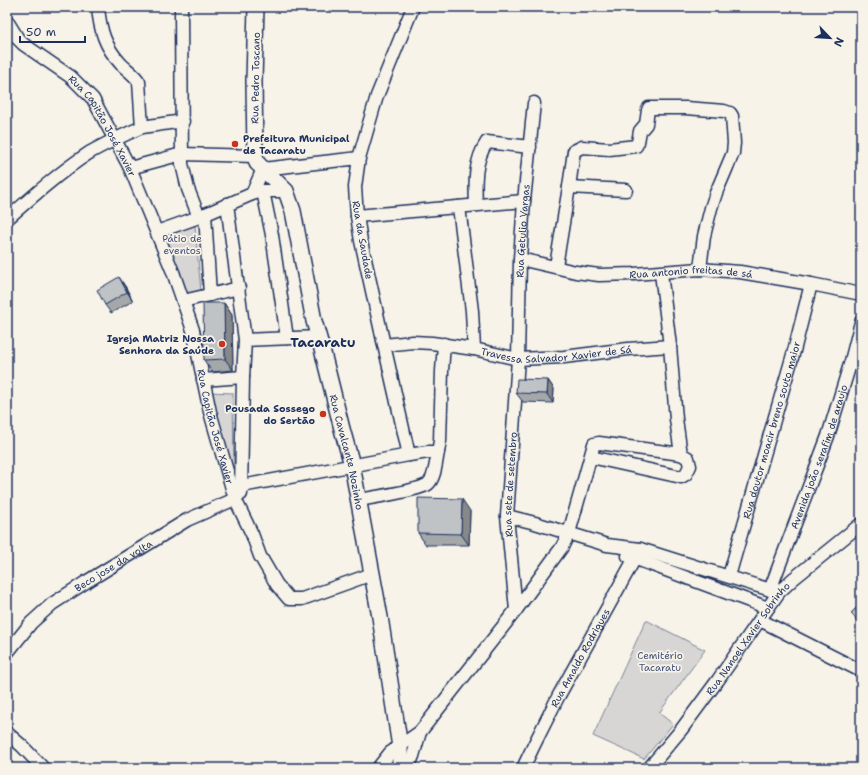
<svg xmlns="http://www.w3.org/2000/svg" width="868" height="775" font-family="'Shantell Sans',sans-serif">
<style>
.green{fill:#d7d6d4;stroke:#798299}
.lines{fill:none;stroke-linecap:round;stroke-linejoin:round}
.minor-casing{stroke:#1b2f5e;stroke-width:15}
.major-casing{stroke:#1b2f5e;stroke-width:18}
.minor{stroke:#f7f3e8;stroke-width:12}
.major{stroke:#f7f3e8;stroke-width:15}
.wall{fill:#a5a8a9;stroke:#1b2f5e}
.shaded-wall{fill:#86888a;stroke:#1b2f5e}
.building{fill:#c0c3c5;stroke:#1b2f5e}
.poi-dot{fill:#c8321e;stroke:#f7f3e8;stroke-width:1.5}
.labels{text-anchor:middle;stroke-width:3.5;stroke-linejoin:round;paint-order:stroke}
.street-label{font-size:10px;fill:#1b2f5e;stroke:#f7f3e8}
.poi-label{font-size:10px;font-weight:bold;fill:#1b2f5e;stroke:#f7f3e8;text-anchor:end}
.park-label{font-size:10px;fill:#415076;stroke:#f7f3e8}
.district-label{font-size:14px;font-weight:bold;fill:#1b2f5e;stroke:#f7f3e8}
</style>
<rect width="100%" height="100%" fill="#f7f3e8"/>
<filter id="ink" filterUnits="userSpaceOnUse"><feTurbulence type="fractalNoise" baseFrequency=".025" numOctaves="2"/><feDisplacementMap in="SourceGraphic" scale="8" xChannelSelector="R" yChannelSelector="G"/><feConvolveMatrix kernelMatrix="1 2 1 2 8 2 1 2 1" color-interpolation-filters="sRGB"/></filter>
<g filter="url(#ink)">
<g class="green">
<path d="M195,226L201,292L185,295L164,235Z"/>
<path d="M208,392L233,393L234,474Z"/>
<path d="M646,620L705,650L659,713L673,724L644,759L593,736Z"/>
</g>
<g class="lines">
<g class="minor-casing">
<g id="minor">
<path d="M181,7L182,164L188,189L199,217"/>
<path id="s1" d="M7,21L18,39L23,44L71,77L93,99L130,168L173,272L193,330L210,412L235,499L252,534L260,556L277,585L289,599H302L372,574"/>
<path d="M142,127L183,121"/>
<path d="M130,168L182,154L255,156"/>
<path d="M569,187L626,190"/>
<path d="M263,191L272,235L287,338"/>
<path d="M252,194L263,169L359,158"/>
<path d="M227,204L245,340L243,377L241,494"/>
<path d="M476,205C475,184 474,161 487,142L530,147"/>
<path d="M459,207L472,311L474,349"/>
<path d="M205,214L210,295"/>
<path d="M357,216L524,201"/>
<path d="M7,219C33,196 60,172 89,153C106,143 124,135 142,127L139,82C135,75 127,70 121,64C105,47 100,30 98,7"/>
<path d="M157,232L199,217L252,194L263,191H286"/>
<path id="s2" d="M520,259L576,272L599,275L634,274L700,269L740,272L811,284L861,294"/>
<path d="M556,266L569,187L574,151L582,147L609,149L636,146L638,142L640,131L646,124L648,110L649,108H686L724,111L730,113L732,116L734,143L733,153L716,193L711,208L704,236L700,269"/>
<path d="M661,273L670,346L676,419L681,454"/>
<path d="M183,301L239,288"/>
<path d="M245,340L319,337"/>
<path id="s3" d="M384,345L413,342L432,343L474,349L518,359L564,357L628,349L670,346"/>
<path d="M203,380L243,377"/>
<path d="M409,455L384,345L361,241L357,216L355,187L359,158L377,96L413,7"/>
<path d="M242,486L409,455L428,452H438L440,441L442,371L444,344"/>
<path d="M359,500C370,498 421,490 428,484C435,478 436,462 438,452"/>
<path d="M507,516L535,523L607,545L640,549L777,592"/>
<path d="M628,556L768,608"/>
<path id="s4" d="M729,576L794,351L811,284"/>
<path id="s5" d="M770,590L828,436L851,361L861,322"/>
<path id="s6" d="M516,610L507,516L518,359L520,259L524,201L534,103"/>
<path d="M760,620L861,671"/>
<path id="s7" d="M7,653L31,623L52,604L86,582L187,520L235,499"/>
<path d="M7,733L22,746L43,768"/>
<path d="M378,768L390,753L420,732L516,610L562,547L569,533L594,444L599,443L681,454L688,458L690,466L686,474L681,477L591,457"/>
<path d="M408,768L413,756L420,732"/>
<path id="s8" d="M523,768L534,745L558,697L640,549"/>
<path id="s9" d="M649,768L681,730L718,680L779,592L793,579L861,524"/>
</g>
</g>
<g class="major-casing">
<g id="major">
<path id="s10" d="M256,7L254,81L255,156L257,163L286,191L293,211L314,321L322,349L342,429L352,465L380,617L400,747V768"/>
</g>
</g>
<use href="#minor" class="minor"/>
<use href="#major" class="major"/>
</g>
<g class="wall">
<path d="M125,286L133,301L111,313L105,305Z"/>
<path d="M224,303L232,315L233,370L212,372L204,360Z"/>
<path d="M548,380L554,389L553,403L523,402L516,393Z"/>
<path d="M470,511L469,545H426L418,533Z"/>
<path d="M861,604V626L851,613Z"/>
</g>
<g class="shaded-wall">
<path d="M119,277L125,286L133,301L127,292Z"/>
<path d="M224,303L232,315L233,370L225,359Z"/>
<path d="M548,380L554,389L553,403L547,394Z"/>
<path d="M462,499L470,511L469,545L461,534Z"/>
</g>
<g class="building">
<path d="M119,277L127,292L105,305L97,290Z"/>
<path d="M203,303H224L225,359L204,360Z"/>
<path d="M517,379L548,380L547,394L516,393Z"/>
<path d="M418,498L462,499L461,534L418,533Z"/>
<path d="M861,604V624L851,613Z"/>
</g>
</g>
<g class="poi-dot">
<circle cx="235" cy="144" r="4"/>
<circle cx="222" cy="344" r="4"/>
<circle cx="323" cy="414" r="4"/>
</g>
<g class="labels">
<g class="street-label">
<text transform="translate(255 78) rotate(-89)" y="4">Rua Pedro Toscano</text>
<text dy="4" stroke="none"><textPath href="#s1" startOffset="145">Rua Capitão José Xavier</textPath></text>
<text dy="4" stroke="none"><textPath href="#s6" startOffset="380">Rua Getulio Vargas</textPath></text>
<text transform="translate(363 240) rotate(80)" y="4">Rua da Saudade</text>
<text dy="4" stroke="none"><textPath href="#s2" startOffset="173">Rua antonio freitas de sá</textPath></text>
<text dy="4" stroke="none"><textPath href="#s3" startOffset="174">Travessa Salvador Xavier de Sá</textPath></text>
<text dy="4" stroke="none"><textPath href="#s1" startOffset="469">Rua Capitão José Xavier</textPath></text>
<text dy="4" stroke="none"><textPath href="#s4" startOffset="152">Rua doutor moacir breno souto maior</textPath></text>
<text dy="4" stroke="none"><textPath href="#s10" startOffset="465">Rua Cavalcante Nozinho</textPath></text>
<text dy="4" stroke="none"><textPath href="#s5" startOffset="142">Avenida joão serafim de araujo</textPath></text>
<text dy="4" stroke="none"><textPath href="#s6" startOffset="126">Rua sete de setembro</textPath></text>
<text dy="4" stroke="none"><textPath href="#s7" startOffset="139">Beco jose da volta</textPath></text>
<text dy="4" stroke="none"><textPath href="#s9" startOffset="163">Rua Nanoel Xavier Sobrinho</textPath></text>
<text dy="4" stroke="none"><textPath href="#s8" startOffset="124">Rua Amaldo Rodrigues</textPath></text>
</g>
<g class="poi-label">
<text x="243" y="142" text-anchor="start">Prefeitura Municipal<tspan x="243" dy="12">de Tacaratu</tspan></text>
<text x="214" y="342">Igreja Matriz Nossa<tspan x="214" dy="12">Senhora da Saúde</tspan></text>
<text x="315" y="412">Pousada Sossego<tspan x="315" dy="12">do Sertão</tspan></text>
</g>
<g class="park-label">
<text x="182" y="242">Pátio de<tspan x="182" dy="12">eventos</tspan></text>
<text x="660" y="659">Cemitério<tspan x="660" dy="12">Tacaratu</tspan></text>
</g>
<g class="district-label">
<text x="323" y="347">Tacaratu</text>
</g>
</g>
<rect width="868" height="775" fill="none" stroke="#f7f3e8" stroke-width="24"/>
<rect x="12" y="12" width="844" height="751" fill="none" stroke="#1b2f5e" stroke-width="1.5" filter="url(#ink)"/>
<g transform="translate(830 38) rotate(115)" stroke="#f7f3e8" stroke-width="3" paint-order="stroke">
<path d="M0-3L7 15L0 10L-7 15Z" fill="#1b2f5e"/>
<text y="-6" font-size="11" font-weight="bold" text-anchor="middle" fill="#1b2f5e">N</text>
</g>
<path d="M20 36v6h65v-6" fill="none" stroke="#1b2f5e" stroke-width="2"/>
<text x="26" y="36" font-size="12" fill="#1b2f5e" stroke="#f7f3e8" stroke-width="3" paint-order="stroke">50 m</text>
</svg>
